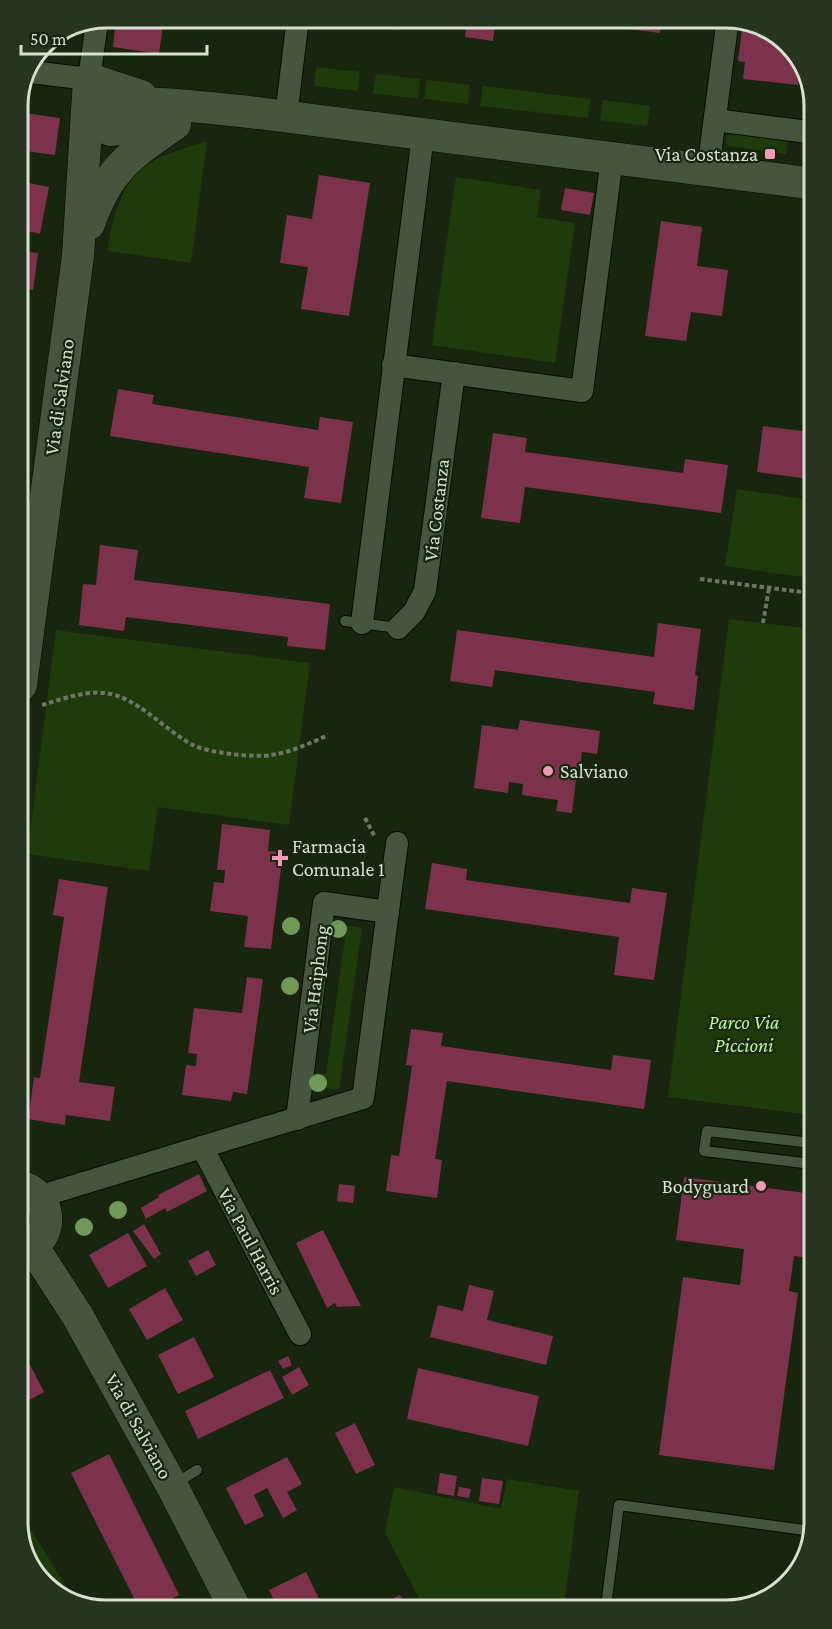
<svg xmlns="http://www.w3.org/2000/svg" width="832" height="1629" font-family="'Crimson Pro',serif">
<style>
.green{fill:#203b0b}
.building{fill:#7c324b}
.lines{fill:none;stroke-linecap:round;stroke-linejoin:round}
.lane-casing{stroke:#040e00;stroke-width:12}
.street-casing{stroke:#040e00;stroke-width:24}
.secondary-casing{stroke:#040e00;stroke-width:33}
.path{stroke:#6c7764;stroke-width:4;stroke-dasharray:4.5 3;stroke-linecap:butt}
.lane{stroke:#46553d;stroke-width:10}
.street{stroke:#46553d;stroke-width:22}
.secondary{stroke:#46553d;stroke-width:32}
.tree{fill:#719759}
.poi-dot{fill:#f19ab3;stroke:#18250f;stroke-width:2}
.labels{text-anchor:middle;stroke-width:4.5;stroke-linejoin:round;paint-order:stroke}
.poi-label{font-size:20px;fill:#d7e1d2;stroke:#18250f;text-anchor:end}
.street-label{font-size:20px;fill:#d7e1d2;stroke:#18250f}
.park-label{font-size:20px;font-style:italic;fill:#baf596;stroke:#18250f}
.rim{fill:none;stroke:#d7e1d2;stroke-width:3}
</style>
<rect width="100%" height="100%" fill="#18250f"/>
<g class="green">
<path d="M316,67L360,72L358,91L314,86Z"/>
<path d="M376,74L420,79L418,99L373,93Z"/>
<path d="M426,80L470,85L468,104L424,99Z"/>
<path d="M483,86L591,99L588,118L480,106Z"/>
<path d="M603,100L650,106L647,126L600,120Z"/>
<path d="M732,133L788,140L786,154L729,146L726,142L727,136Z"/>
<path d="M207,141L191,263L108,251C111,219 122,179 151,162C166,153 190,147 207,141Z"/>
<path d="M456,177L541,190L537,217L575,223L555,363L432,345Z"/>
<path d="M737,489L809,500L810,578L725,566Z"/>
<path d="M729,619L810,629L812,1115L668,1097Z"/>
<path d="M56,630L310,663L289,825L158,807L149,871L27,854Z"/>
<path d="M335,924L362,928L339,1090L312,1086L314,1073L326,1074L345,938L333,936Z"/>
<path d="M507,1479L579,1491L564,1606L424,1608L385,1533L394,1487L501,1509Z"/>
<path d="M24,1518L75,1601L53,1593L25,1556Z"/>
</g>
<g class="building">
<path d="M116,18H164L159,54L113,47Z"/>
<path d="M354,18H401L399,30L353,24Z"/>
<path d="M467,18H496L493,41L465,37Z"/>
<path d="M573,18H662L660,33L573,22Z"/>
<path d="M743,22L779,36L804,68H800L798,85L743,79L745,62L738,61Z"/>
<path d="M18,112L60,118L55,155L18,150Z"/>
<path d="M319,175L370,183L349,316L301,309L308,267L280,263L287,215L312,219Z"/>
<path d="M19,181L49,187L40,234L19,229Z"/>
<path d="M565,188L594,193L590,215L561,210Z"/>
<path d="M661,221L702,227L697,266L728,270L722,316L691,312L686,341L645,336Z"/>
<path d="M19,251L38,253L33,290L19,288Z"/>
<path d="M19,314L27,315L21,354H19Z"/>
<path d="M118,389L154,395L152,404L318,430L320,417L353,422L341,503L304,498L309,467L110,436Z"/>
<path d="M763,426L809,432V479L757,472Z"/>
<path d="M493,433L527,438L525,452L683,473L685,459L728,465L721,513L525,487L520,523L481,518Z"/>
<path d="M100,545L138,550L134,580L330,604L325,650L287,646L288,637L126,617L124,631L79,625L83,584L96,585Z"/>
<path d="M658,623L701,629L695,675L698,676L694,710L653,704L655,692L495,670L492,687L450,681L457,630L654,657Z"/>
<path d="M520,720L600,731L597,754L582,752L580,768L565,767L564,778L576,780L572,813L556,811L558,800L522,795L523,784L509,782L508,793L474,788L482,725L518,730Z"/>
<path d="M222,824L270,830L268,851L283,852L271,949L244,947L248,916L210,911L214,882L224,883L225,870H217Z"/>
<path d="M432,863L467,869L466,880L630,903L632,888L667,893L654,980L614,975L619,937L425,909Z"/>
<path d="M59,879L108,887L79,1082L115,1087L110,1121L66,1115L65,1125L28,1119L34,1077L40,1078L64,917L53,915Z"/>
<path d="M247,977L263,979L247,1094L233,1092L231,1101L182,1095L186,1065L196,1066L197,1054L188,1053L194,1008L242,1013Z"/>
<path d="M411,1029L443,1033L441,1046L611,1070L613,1055L651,1060L644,1109L447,1081L435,1159L442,1160L437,1198L386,1191L391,1155L399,1156L412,1066L406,1065Z"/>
<path d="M199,1174L207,1191L167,1212L165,1208L146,1219L141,1208L159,1197L158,1195Z"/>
<path d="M684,1177L813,1194V1258L794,1256L789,1291L798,1293L774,1470L659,1455L683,1277L740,1285L744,1249L676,1240Z"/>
<path d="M339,1184L355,1186L353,1203L337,1201Z"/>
<path d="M144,1224L161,1254L154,1259L133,1231Z"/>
<path d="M323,1230L361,1306L337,1307L335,1303L327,1308L296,1243Z"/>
<path d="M128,1233L147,1266L108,1288L89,1255Z"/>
<path d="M208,1250L216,1265L196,1276L188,1261Z"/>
<path d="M469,1285L494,1291L487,1320L553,1336L546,1365L430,1337L438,1305L463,1311Z"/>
<path d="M165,1288L183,1320L147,1340L129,1309Z"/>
<path d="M194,1337L214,1377L178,1394L158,1355Z"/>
<path d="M24,1353L44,1392L24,1403Z"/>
<path d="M288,1356L292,1365L283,1369L278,1361Z"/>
<path d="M299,1367L309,1385L292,1395L282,1377Z"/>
<path d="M418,1368L539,1396L528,1446L407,1419Z"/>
<path d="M270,1370L284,1398L198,1439L185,1411Z"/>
<path d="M355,1423L375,1465L356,1474L335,1433Z"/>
<path d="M109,1454L179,1595L149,1610H140L71,1473Z"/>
<path d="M287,1457L302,1484L287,1492L297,1510L283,1518L267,1488L254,1495L264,1516L245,1525L226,1488Z"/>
<path d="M440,1473L457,1476L454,1496L437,1493Z"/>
<path d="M482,1478L503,1481L499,1504L479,1501Z"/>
<path d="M459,1487L471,1489L469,1498L457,1496Z"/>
<path d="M306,1572L323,1607L278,1609L269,1590Z"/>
<path d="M400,1595L407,1608H372Z"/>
</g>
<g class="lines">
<g class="lane-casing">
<g id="lane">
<path d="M345,621L398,628"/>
<path d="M812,1143L707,1131L704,1151L812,1164"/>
<path d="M175,1484L197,1470"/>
<path d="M606,1606L619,1505L812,1531"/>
</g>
</g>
<g class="street-casing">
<g id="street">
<path d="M31,72L89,79L97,22"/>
<path d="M286,116L298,18"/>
<path d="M715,120L808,132"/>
<path d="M708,170L728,18"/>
<path d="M393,365L582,391L612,158"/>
<path d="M362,623L423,135"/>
<path d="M398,628L414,612L425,591L454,373"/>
<path d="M297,1119L324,903L388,912"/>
<path d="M202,1147L300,1334"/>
<path d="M38,1197L363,1098L397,843"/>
</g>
</g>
<g class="secondary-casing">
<g id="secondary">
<path d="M88,109C135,97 209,108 258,113L808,183"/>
<path d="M88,109L98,125L111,130L171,124"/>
<path d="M89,224C107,170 130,155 175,124"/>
<path d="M21,685L78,256L89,79L141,96"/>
<path d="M23,1187C54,1199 54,1239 23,1252"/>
<path d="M33,1247L77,1315L172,1486L236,1610"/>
</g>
</g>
<g class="path">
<path d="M700,579L810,593"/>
<path d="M763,623L769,588"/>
<path d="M42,705C66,698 93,687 118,696C145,706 166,730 191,744C206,753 255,758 272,755C291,752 311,743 328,735"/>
<path d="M365,818L375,837"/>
</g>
<use href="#lane" class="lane"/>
<use href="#street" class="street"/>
<use href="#secondary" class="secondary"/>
</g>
<g class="tree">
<circle cx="291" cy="926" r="9"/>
<circle cx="338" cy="929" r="9"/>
<circle cx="290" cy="986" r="9"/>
<circle cx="318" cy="1083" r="9"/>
<circle cx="118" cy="1210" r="9"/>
<circle cx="84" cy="1227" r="9"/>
</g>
<g class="poi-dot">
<rect x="764" y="148" width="12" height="12" rx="3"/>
<circle cx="548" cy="771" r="6"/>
<path d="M277 849h6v6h6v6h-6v6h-6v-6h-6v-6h6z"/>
<circle cx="761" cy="1186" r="6"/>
</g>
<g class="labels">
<g class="poi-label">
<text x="758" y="161">Via Costanza</text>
<text x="560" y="778" text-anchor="start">Salviano</text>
<text x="292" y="853" text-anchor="start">Farmacia<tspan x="292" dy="23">Comunale 1</tspan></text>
<text x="749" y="1193">Bodyguard</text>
</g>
<g class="street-label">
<text transform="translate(59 397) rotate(-82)" y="7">Via di Salviano</text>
<text transform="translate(436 510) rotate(-83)" y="7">Via Costanza</text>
<text transform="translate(315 979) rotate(-83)" y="7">Via Haiphong</text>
<text transform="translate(251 1241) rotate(62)" y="7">Via Paul Harris</text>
<text transform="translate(139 1426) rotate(61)" y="7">Via di Salviano</text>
</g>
<g class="park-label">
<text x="744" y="1029">Parco Via<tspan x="744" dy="23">Piccioni</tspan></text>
</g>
</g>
<path d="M0 0H832V1629H0ZM106 28H726A78 78 0 0 1 804 106V1522A78 78 0 0 1 726 1600H106A78 78 0 0 1 28 1522V106A78 78 0 0 1 106 28Z" fill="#27341f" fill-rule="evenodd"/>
<path class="rim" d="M106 28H726A78 78 0 0 1 804 106V1522A78 78 0 0 1 726 1600H106A78 78 0 0 1 28 1522V106A78 78 0 0 1 106 28Z"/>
<path d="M21 45v9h186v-9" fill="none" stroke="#d7e1d2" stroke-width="3"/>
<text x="30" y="45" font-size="18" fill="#d7e1d2" stroke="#18250f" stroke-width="4.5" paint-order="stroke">50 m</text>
</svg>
